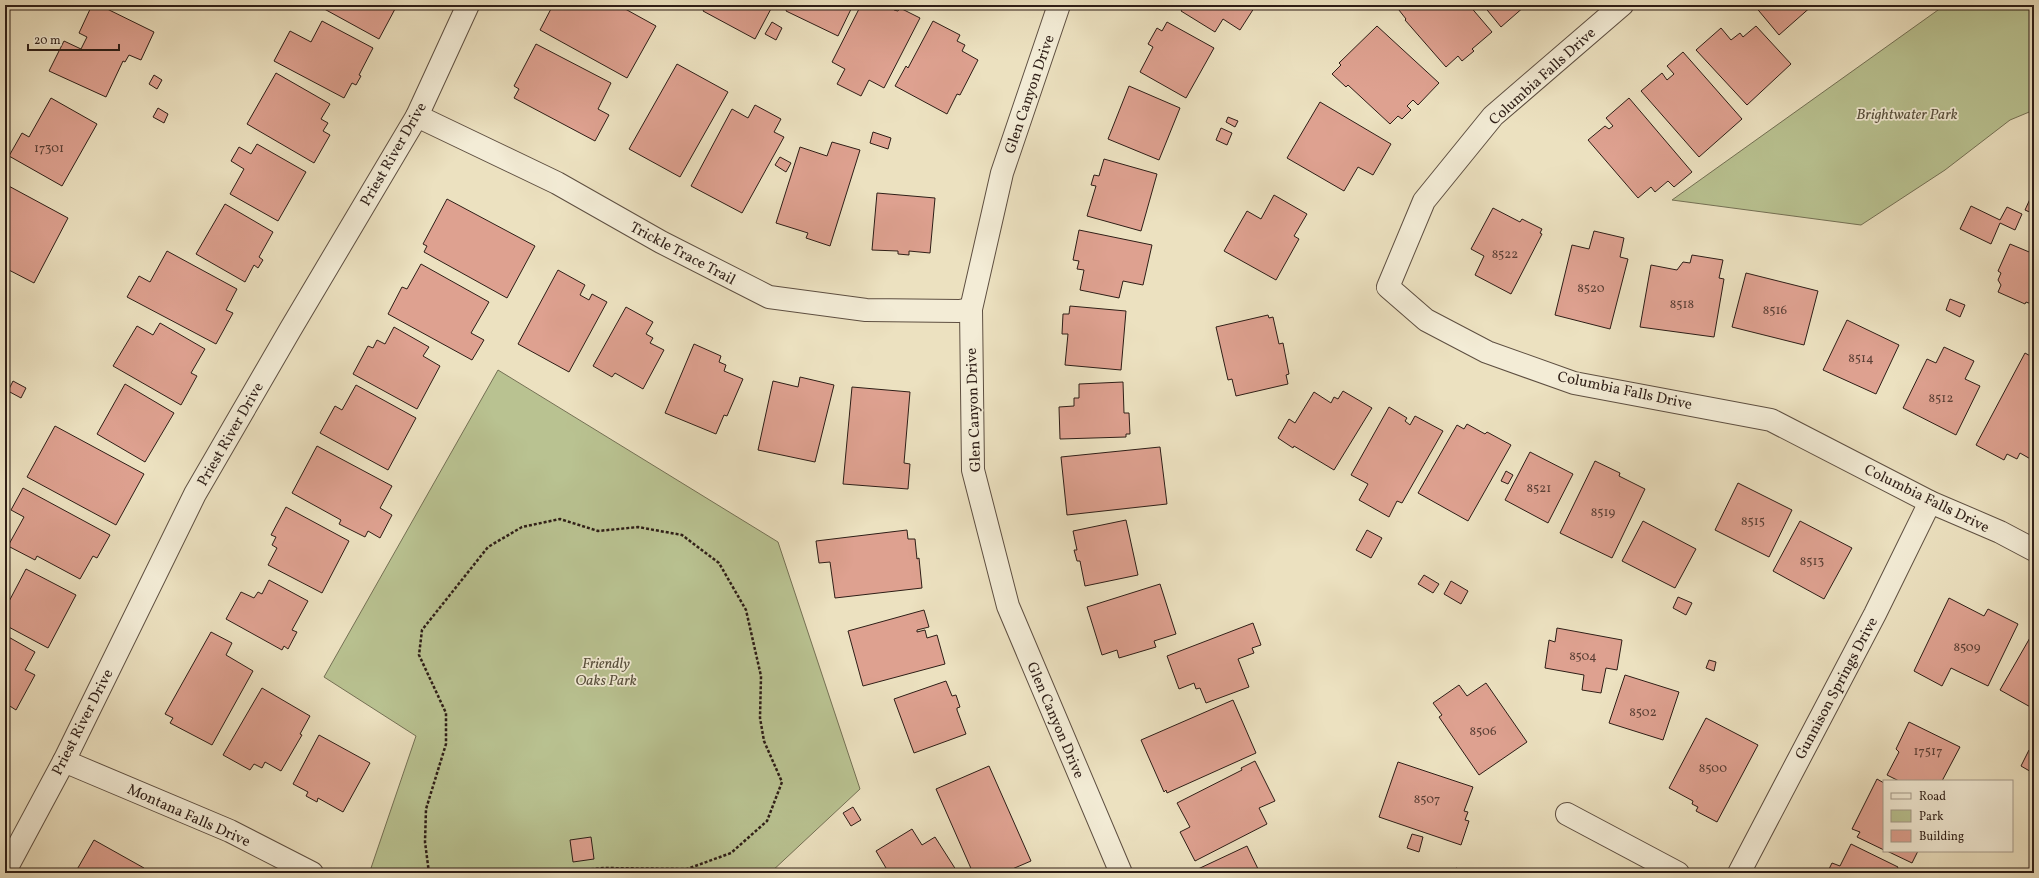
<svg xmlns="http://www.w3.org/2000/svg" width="2039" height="878" font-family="Vollkorn,serif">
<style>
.green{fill:#b9c291;stroke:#747054}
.building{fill:#dea190;stroke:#2e1e17}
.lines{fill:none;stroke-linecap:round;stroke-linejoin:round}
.street-casing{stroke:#5e4f41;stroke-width:24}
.path{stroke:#2e1e17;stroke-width:2.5;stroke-dasharray:3 2;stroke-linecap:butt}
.street{stroke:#f3ecd6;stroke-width:22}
.labels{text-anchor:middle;stroke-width:3.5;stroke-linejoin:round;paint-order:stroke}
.number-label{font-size:13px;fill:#5a3f35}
.street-label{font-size:15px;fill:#2e1e17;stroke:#f3ecd6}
.park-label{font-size:15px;font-style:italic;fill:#584f3c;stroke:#f3ecd6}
</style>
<rect width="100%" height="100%" fill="#ece1c0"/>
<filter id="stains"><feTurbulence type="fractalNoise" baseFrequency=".005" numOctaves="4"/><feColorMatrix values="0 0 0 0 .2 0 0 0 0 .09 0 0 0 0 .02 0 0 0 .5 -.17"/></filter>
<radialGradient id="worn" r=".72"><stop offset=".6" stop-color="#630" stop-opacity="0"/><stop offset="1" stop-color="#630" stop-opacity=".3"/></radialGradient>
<g class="green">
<path d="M1945,5H2034V110L2010,120L1945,170L1861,225L1672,200Z"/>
<path d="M498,370L778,542L860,789L770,873H374L370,871L416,736L324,677Z"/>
</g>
<g class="building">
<path d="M92,5H99L154,32L141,60L129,55L125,62L123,61L106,97L49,71L64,41L81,49L87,37L79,33Z"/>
<path d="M317,5H390V7L395,9L379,39Z"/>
<path d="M553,5H618L656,26L627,78L540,30Z"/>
<path d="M706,5H773L755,39L703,11Z"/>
<path d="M788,5H853L838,36L786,11Z"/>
<path d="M861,5H896L894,10L898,11L900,8L920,18L884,88L869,80L861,96L837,84L845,69L832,62Z"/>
<path d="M1185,5H1256L1240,30L1223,19L1215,32L1181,11Z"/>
<path d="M1395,5H1469L1492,32L1472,49L1474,51L1462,61L1458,56L1446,67L1405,20L1406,19Z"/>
<path d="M1483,5H1524L1525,6L1501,27Z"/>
<path d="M1754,5H1813L1779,35Z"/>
<path d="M322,21L373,48L359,75L361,76L356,85L352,83L344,98L274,61L290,31L311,42Z"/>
<path d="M933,21L960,35L957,41L965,45L962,51L978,60L960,95L957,94L947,114L895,86L906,66L908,68Z"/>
<path d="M772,22L782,28L776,40L765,34Z"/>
<path d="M1167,22L1214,48L1186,98L1140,72L1153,47L1148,44L1157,28L1162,31Z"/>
<path d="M1377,26L1439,83L1418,105L1413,100L1407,106L1411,110L1402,119L1398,116L1390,124L1348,85L1346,87L1332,74L1341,65L1339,63Z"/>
<path d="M1756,26L1791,64L1747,105L1696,50L1721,28L1731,40L1740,33L1743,37Z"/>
<path d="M536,44L611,83L598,109L609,115L595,141L514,98L519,89L514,86Z"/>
<path d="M1683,52L1742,119L1699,157L1641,91L1662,73L1667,80L1674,74L1667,66Z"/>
<path d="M677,64L728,92L680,177L629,149Z"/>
<path d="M276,73L330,104L321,119L328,123L323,131L330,135L314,163L247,124Z"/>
<path d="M154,75L162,80L157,89L149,84Z"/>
<path d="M1129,86L1180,108L1159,160L1108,139Z"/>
<path d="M51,98L97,124L62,186L9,156L22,133L29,137Z"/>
<path d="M1629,98L1692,172L1674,187L1668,181L1655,192L1651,187L1638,198L1588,140L1605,126L1609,129L1613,126L1606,118Z"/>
<path d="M1320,102L1391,144L1373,175L1358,167L1344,191L1287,158Z"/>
<path d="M755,105L781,119L774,132L784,137L742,213L691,186L732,109L748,118Z"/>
<path d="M158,108L168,114L164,123L153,117Z"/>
<path d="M1228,117L1238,121L1235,127L1226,122Z"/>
<path d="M1221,128L1232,133L1227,145L1216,140Z"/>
<path d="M873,132L891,138L888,149L870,143Z"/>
<path d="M832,142L860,150L830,246L806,238L808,233L776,223L800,147L827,156Z"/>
<path d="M257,144L306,172L278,221L230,194L244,169L231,161L239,147L251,154Z"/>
<path d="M780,157L791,163L786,172L775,165Z"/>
<path d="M1104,159L1157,174L1141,231L1087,216L1096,186L1091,185L1094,175L1099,176Z"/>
<path d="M5,184L68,218L34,283L5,268Z"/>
<path d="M877,193L935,198L930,253L909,251V255L898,254V251L872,250Z"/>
<path d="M1274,195L1307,214L1294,236L1299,239L1276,280L1224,251L1247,211L1261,219Z"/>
<path d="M447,199L535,246L507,298L424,252L427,246L423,244Z"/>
<path d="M2030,199L2034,200V214L2025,210Z"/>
<path d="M225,204L273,232L259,257L263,260L258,268L254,265L245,282L196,254Z"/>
<path d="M1971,206L2000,220L2007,207L2022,214L2015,230L2000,223L1991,244L1960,229Z"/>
<path d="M1493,208L1520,222L1522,219L1542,229L1540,233L1542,234L1511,294L1475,275L1484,256L1471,249Z"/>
<path d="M1079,230L1152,245L1143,285L1123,281L1119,298L1080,290L1084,270L1077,269L1079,261L1073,260Z"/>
<path d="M1594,231L1624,238L1620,257L1628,259L1610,329L1555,315L1572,245L1589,249Z"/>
<path d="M2010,244L2034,254V305L2026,302L2025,304L1998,292L2001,285L1998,280L2001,273L1998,271Z"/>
<path d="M167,251L237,289L226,310L233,313L216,344L127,297L139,276L150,282Z"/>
<path d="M1692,255L1723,260L1719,278L1724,279L1714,337L1640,327L1651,265L1677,270L1683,262L1690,263Z"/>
<path d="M421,264L489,302L471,333L484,340L472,360L388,314L402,287L407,289Z"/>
<path d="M558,270L585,285L580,295L589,300L592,294L607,302L569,372L518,344Z"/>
<path d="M1746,273L1818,291L1804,345L1732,327Z"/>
<path d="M1950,299L1965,305L1960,317L1946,310Z"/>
<path d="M1070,306L1126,311L1121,370L1065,365L1068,334H1062L1063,314H1069Z"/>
<path d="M626,307L653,322L646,334L653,338L650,343L664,350L643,389L615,373L612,377L593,366Z"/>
<path d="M1268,315L1269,318L1273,317L1279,344L1283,343L1289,374L1286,375L1288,384L1236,396L1232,379L1228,380L1216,327Z"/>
<path d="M1847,320L1899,345L1876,394L1823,370Z"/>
<path d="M160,323L205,349L191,373L197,376L181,405L113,366L137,326L153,335Z"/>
<path d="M394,327L429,347L423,356L440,366L417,409L353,374L368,346L373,348L377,340L385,344Z"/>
<path d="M694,344L721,356L719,362L726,365L724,371L743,379L727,416L724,415L716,434L665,413Z"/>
<path d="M1944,347L1974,361L1965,379L1980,386L1956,435L1903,408L1927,359L1936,363Z"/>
<path d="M2025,353L2034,358V461L2020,453L2017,459L2007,454L2004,460L1976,445Z"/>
<path d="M800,377L834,385L815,462L758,450L773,381L798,387Z"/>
<path d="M13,381L26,388L21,398L8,391Z"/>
<path d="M1123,382L1124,413H1129L1130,434H1126V437L1060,439L1059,407L1074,406V398H1079V384Z"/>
<path d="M125,384L174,413L145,462L97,434Z"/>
<path d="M356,385L416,418L388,470L320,433L335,406L342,410Z"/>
<path d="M852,387L910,392L904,463L910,464L908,489L843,484Z"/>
<path d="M1343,391L1372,408L1334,470L1294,446L1293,448L1278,438L1289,419L1295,423L1314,392L1331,403L1334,397L1338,399Z"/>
<path d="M1389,407L1407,418L1405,421L1410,425L1415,416L1443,431L1402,503L1397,501L1389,517L1359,500L1368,484L1351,475Z"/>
<path d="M1467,424L1485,434L1487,432L1511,445L1468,521L1418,493L1457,425L1464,429Z"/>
<path d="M55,426L144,474L116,525L27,477Z"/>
<path d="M317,446L392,486L380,508L392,515L380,538L368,531L365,537L339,524L341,520L292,493Z"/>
<path d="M1160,447L1167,504L1067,515L1061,457Z"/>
<path d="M1530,452L1573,474L1548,523L1505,500Z"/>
<path d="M1595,461L1620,473L1619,476L1645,489L1612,558L1560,533Z"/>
<path d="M1506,471L1513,475L1508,484L1501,481Z"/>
<path d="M1738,483L1792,510L1769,557L1715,530Z"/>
<path d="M23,488L110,535L97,558L93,556L80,579L37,556L35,560L8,546L24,517L11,510Z"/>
<path d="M286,507L349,541L322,593L268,565L277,548L272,545L276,537L271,535Z"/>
<path d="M1126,520L1138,575L1085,586L1080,561H1077L1074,550H1077L1073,531Z"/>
<path d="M1643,521L1696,549L1675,588L1622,561Z"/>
<path d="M1800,521L1852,548L1824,599L1773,571Z"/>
<path d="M907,530L908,539H915L917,559L919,558L922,588L835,598L830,562L819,563L816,541Z"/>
<path d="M1367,530L1382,538L1371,558L1356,550Z"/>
<path d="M26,569L76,595L48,648L5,625V609Z"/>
<path d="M1424,575L1439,584L1433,593L1418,584Z"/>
<path d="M269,580L308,601L292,630L297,632L288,649L284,646L282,650L226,619L241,592L254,598L258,592L262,594Z"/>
<path d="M1451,581L1468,591L1461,604L1444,594Z"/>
<path d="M1160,584L1176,634L1154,641L1156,647L1119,658L1117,650L1102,655L1087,607Z"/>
<path d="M1678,597L1692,603L1686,615L1673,608Z"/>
<path d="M1949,598L1984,616L1988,609L2018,624L1988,686L1951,668L1942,686L1914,671Z"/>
<path d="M924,610L929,627L917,630V632L925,630L927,638L937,635L945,664L863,686L848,631Z"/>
<path d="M1253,623L1261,645L1252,648L1254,653L1238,659L1249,687L1206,703L1200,688L1196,689L1194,683L1179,689L1167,656Z"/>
<path d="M1557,628L1622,640L1617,670L1606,668L1601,693L1582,690L1584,675L1545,668L1549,640L1555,642Z"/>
<path d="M211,632L232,643L226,655L253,671L212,745L170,723L173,718L165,714Z"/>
<path d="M5,635L35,652L25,670L35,675L16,710L5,703Z"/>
<path d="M2031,636L2034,637V709L2000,690Z"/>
<path d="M1709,660L1716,662L1714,671L1706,668Z"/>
<path d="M1625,675L1679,692L1663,740L1609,723Z"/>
<path d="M946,681L952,696L956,695L960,707L957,708V710L966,734L914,753L894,699Z"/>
<path d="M1486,683L1527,742L1479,775L1439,717L1442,715L1433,703L1459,685L1467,696Z"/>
<path d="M262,688L310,716L300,734L302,735L281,771L265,762L262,768L254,764L250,770L223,755Z"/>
<path d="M1233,700L1256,753L1167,793L1166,790L1164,792L1141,740Z"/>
<path d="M1706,718L1758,745L1717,822L1696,811L1698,807L1692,804L1693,801L1669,788Z"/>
<path d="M1909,722L1960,747L1942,781H1899L1887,775L1899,752L1896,749Z"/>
<path d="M319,735L370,763L343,812L318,798L317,802L306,796L308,792L293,784Z"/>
<path d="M2029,750L2034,753L2033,773L2021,766Z"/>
<path d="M1255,761L1275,801L1259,808L1267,824L1195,861L1180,832L1190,827L1177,803L1242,770L1241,768Z"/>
<path d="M1398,762L1473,787L1464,811L1468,812L1465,820L1469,821L1461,845L1379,817Z"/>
<path d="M989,766L1031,861L1003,873H973L936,789Z"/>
<path d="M1877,779L1884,783V850L1857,837L1860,832L1852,829Z"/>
<path d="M853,807L861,820L851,826L843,813Z"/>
<path d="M912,829L922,845L935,837L958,873H887L885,869L886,868L876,851Z"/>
<path d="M1412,834L1423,837L1419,852L1407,848Z"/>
<path d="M591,837L594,859L573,862L570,840Z"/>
<path d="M94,840L144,868L141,873H75Z"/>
<path d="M1851,844L1898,867L1895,873H1827L1832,863L1840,866Z"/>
<path d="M1247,846L1260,873H1200L1198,869Z"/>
<path d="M1887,851H1918L1912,863Z"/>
<path d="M862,868L866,873H857Z"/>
<path d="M1457,868L1460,873H1447Z"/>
</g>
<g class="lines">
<g class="street-casing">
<g id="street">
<path d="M1059,5L1002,173L971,309L973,470L1008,606L1121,873"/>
<path d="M1622,5L1493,116L1424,201L1388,287L1426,320L1487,352L1574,383L1771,420L1930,502L2000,532L2034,550"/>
<path d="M417,116L557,183L661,242L769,297L866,310L959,311L971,309"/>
<path d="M64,761L230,831L312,873"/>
<path d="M1567,814L1678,873"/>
<path d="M5,871L64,761L195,494L290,330L417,116L468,5"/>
<path d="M1739,873L1875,614L1930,502"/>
</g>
</g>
<path class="path" d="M429,873L425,842L426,809L446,744V713L419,655L422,630L488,547L522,527L560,519L598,531L638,527L682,535L719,563L746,610L761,676L760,718L764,741L782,782L767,821L731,853L687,869L604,868L575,871L574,873"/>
<use href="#street" class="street"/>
</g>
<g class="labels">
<g class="number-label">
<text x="49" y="152">17301</text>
<text x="1505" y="258">8522</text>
<text x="1591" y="292">8520</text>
<text x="1682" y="308">8518</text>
<text x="1775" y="314">8516</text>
<text x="1861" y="362">8514</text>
<text x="1941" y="402">8512</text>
<text x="1539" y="492">8521</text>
<text x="1603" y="516">8519</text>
<text x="1753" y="525">8515</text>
<text x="1812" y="565">8513</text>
<text x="1967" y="651">8509</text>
<text x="1583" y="660">8504</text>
<text x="1643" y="716">8502</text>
<text x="1483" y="735">8506</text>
<text x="1928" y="755">17517</text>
<text x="1713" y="772">8500</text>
<text x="1427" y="803">8507</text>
</g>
<g class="street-label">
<text transform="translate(1542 76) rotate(-42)" y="5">Columbia Falls Drive</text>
<text transform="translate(1029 94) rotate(-71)" y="5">Glen Canyon Drive</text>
<text transform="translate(393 154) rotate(-60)" y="5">Priest River Drive</text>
<text transform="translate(683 253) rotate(28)" y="5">Trickle Trace Trail</text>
<text transform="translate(1625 390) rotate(12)" y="5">Columbia Falls Drive</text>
<text transform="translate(973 410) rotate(-92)" y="5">Glen Canyon Drive</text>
<text transform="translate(230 434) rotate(-60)" y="5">Priest River Drive</text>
<text transform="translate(1927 498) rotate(26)" y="5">Columbia Falls Drive</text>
<text transform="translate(1836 688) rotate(-62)" y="5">Gunnison Springs Drive</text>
<text transform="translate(1056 720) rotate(67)" y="5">Glen Canyon Drive</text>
<text transform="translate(82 722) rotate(-63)" y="5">Priest River Drive</text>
<text transform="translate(189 815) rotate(24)" y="5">Montana Falls Drive</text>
</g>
<g class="park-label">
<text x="1907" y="119">Brightwater Park</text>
<text x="606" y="668">Friendly<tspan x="606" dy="17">Oaks Park</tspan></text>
</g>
</g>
<rect width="2039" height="878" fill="none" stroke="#ece1c0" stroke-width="20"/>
<rect x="6" y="6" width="2027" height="866" fill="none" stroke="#2e1e17" stroke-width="2"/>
<rect x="10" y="10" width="2019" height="858" fill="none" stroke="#2e1e17"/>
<rect x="1883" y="780" width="130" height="72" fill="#f3ecd6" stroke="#a49a8a"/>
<rect x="1891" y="793" width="20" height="6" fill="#f3ecd6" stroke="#a49a8a"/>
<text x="1919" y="800" font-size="12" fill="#2e1e17">Road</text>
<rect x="1891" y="810" width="20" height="12" fill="#b9c291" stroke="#a49a8a"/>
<text x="1919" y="820" font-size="12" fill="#2e1e17">Park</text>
<rect x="1891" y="830" width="20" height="12" fill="#dea190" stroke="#a49a8a"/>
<text x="1919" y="840" font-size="12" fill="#2e1e17">Building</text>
<path d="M28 44v6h91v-6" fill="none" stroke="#2e1e17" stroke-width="2"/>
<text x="34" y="44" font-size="12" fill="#2e1e17" stroke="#f3ecd6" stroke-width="3" paint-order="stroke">20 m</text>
<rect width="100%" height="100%" filter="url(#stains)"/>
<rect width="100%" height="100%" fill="url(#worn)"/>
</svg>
